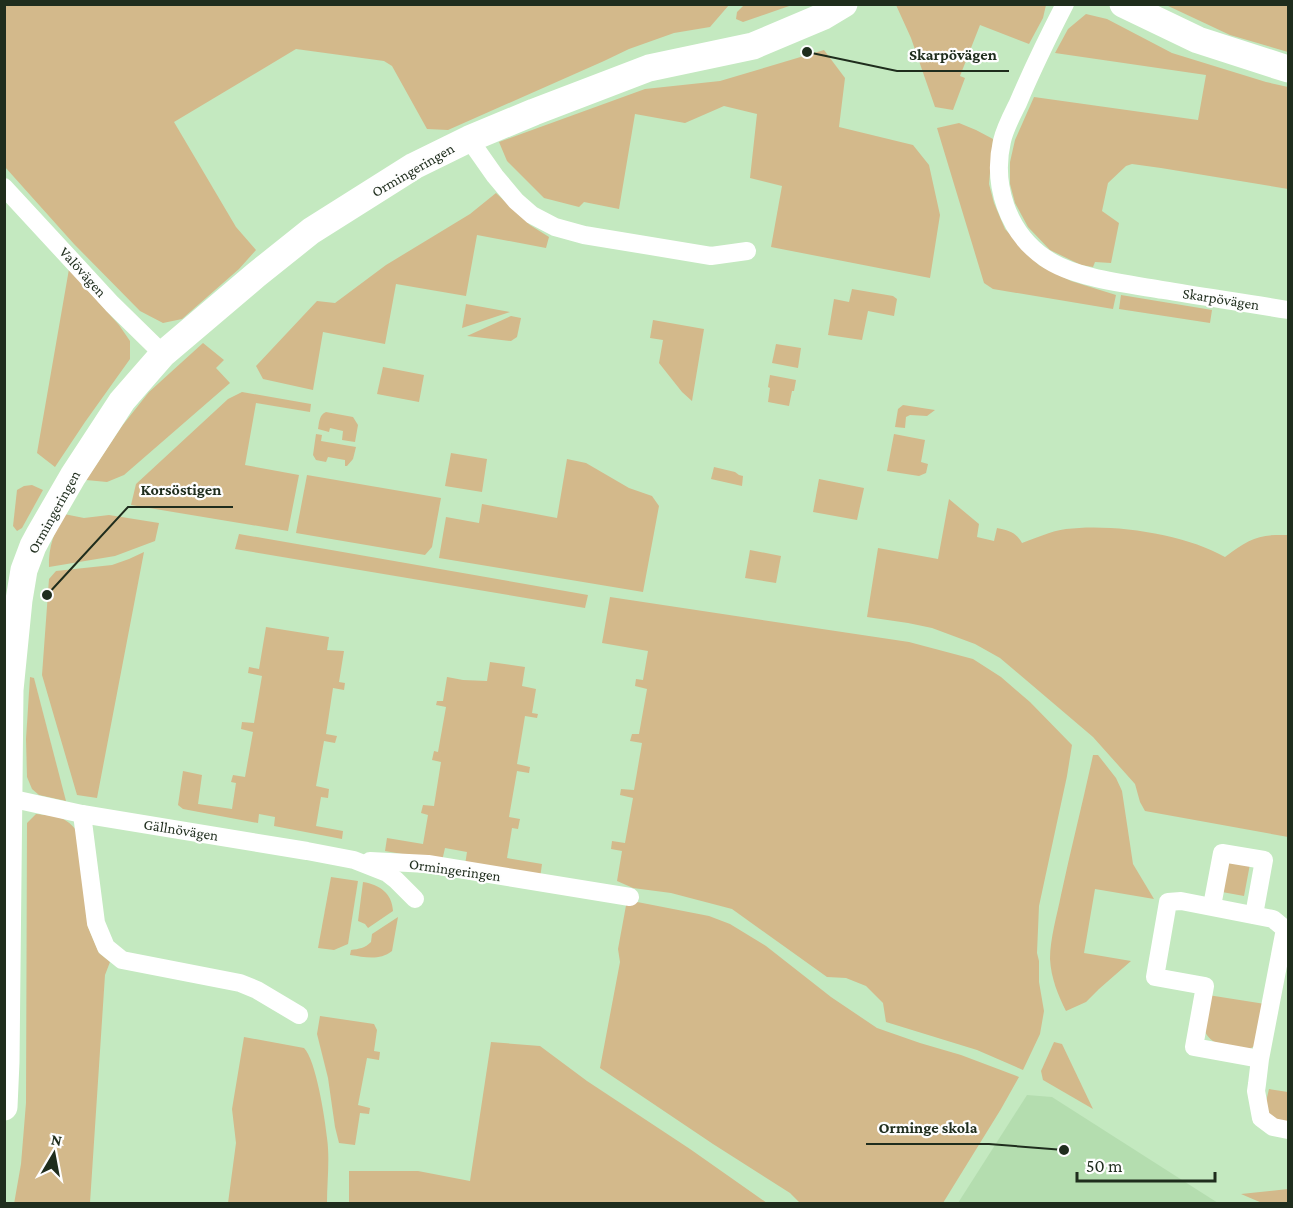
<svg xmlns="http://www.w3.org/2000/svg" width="1293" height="1208" font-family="'Crimson Pro',serif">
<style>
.built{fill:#b4ddaf}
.green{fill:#d3b98b}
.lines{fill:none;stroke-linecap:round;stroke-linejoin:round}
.street{stroke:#fff;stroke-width:18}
.secondary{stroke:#fff;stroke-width:27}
.labels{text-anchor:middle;stroke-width:4.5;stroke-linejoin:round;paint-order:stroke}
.street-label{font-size:15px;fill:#1f2d1d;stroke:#fefefe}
.leader{fill:none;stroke:#1f2d1d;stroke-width:2}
.callout-dot{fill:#1f2d1d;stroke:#fefefe;stroke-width:2}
.callout-label{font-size:16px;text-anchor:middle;font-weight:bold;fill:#1f2d1d;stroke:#fefefe;stroke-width:4.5;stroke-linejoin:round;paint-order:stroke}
</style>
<rect width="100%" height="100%" fill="#c4e9c0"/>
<path class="built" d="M1027,1095L1052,1097L1218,1203H958Z"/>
<g class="green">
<path d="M5,4H729V5L710,27L674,33L629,49L604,61L448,130L427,129L392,66L384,61L296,49L174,122L236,227L256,250L239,269L182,319L163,323L140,311L74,244L5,167Z"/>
<path d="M744,5V4L792,5L743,22L736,19L737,12Z"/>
<path d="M896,5H1046L1043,18L1029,44L980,25L960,76L965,78L953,110L935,107L911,38Z"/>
<path d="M1166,5H1288V52L1230,35Z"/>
<path d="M1086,14L1107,19L1172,53L1266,82L1288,87V189L1161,168L1132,164L1126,166L1108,183L1102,211L1119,223L1111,263L1095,262L1093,267L1081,265L1050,250L1028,227L1015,203L1010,184V162L1015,140L1034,97L1198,120L1206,75L1055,53L1068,29Z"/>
<path d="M824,50L845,78L839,127L913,145L929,165L940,215L930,278L771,247L782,186L750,178L757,114L724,106L685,123L635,114L619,209L584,202L579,207L544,198L507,161L499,142L645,89L720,81Z"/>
<path d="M959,123L976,130L993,139L989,184L994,203L1005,229L1039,265L1071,281L1116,295L1113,309L993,289L984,283L937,128Z"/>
<path d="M496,193L530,225L549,237L546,248L477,235L466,296L396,284L385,344L323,332L313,390L263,379L256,366L317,301L335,303L386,265L470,214Z"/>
<path d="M69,269L119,325L130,341V359L85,422L55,467L37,453Z"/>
<path d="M852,289L893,296L897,299L894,316L868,311L862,340L828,335L834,299L849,302Z"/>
<path d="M1121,295L1212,310L1210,323L1119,309Z"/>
<path d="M466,304L510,312L462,328Z"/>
<path d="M511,316L521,318L517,337L511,341L467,336Z"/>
<path d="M653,320L704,329L692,401L682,392L659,363L663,340L650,338Z"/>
<path d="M203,343L224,360L216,368L230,383L124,475L107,482L86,480L122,426L149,392Z"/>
<path d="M776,344L801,348L798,368L772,363Z"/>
<path d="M383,367L424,375L419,402L377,394Z"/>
<path d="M770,375L796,380L794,391H792L789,406L768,402L770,388L768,387Z"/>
<path d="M242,392L311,404L310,412L256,403L245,465L299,475L288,531L131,505L136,484L228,399Z"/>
<path d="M903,405L935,410L927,416L910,415L906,417L905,428L895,427L898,409Z"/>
<path d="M326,412L353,417L358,425L355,442L342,440L343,431L330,428L329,432L318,429C319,423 319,415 326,412Z"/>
<path d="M316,434L322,435L321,441L356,447L353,459L347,466H345V460L328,457L326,462L316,460L313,455Z"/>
<path d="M894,434L925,440L921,462L928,464L926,473L919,476L887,471Z"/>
<path d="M451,453L487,459L482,492L445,486Z"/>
<path d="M567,459L586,463L629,488L652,496L659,506L643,592L439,558L446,517L479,523L482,504L557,518Z"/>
<path d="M714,467L735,472L739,475L743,476L742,486L711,479Z"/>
<path d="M307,475L441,498L432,547L425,555L296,533Z"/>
<path d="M819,479L864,488L857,520L813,512Z"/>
<path d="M32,485L43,490L22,528L17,531L13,526L17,490L24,486Z"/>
<path d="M949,499L979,524L977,537L994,541L997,528C1009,531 1015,531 1022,543C1036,538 1051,531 1066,529C1112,523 1186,534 1225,557C1249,539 1258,534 1288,535V837L1145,811L1140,802L1135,784L1093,737L1000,658L975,644L932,628L908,623L867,617L878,548L938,559Z"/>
<path d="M64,514L84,518L109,515L159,523L155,541L115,556L49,567C48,548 55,529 64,514Z"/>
<path d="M239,534L588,595L585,608L235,549Z"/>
<path d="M750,550L781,556L776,583L745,578Z"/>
<path d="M144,552L97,798L77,795L42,675L49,579L56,571L112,565L129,559Z"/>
<path d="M610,597L909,642L973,659L1001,677L1030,702L1072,745L1067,776L1039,906L1037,953L1039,961V982L1044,1011L1040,1034L1023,1070L977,1050L886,1022L883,1003L866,986L846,978L827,977L732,909L671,893L633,888L617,881L622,851L611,849L612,841L625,843L633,798L620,795L621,789L634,790L642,743L630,741L632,734H639L647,689L635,686L636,679L643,680L648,651L602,643Z"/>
<path d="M266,627L329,637L327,650L344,651L339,682L345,683L344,690L333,688L326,734L337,736L335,743L324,741L316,786L329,789L328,798L321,797L316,826L343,831L342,839L274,826L275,817L259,814L258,823L183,809L178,805L183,771L202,775L198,804L232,809L236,783L231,782L233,775L245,777L253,732L241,729L242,722L254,723L262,676L248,673L249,667L259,669Z"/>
<path d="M490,662L525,667L522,686L536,689L532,713L538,714L537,718L525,716L517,764L530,767L529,773L517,771L509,817L520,819L518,829L512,828L507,858L542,864L540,878L465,865L467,852L445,848L442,861L385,851L387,838L423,844L428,815L421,813L423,805L434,806L441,762L432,760L434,751L438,752L446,707L436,705L437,701H443L447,677L463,680L487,681Z"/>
<path d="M30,677L34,678L66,801L39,795L32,789L27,777L26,739Z"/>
<path d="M1093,755H1098L1116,778L1122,791L1133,864L1154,899L1095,889L1084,953L1131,961L1099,989L1086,1002L1066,1011C1058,995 1051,978 1050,959C1050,939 1057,915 1061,895C1071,848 1083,802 1093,755Z"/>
<path d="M36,814C54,816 64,815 76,830L88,927L99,953L110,962L105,975L90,1203L14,1204L21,1164L26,1103L27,823Z"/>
<path d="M1228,860L1250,864L1244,896L1222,892Z"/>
<path d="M331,877L358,881L348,944L334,950L318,948Z"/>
<path d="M363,882C380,885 392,893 393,911L368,928L365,924L358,921Z"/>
<path d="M627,900L709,916L730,924L766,946L831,997L877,1028L920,1043L961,1055L1019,1077L1001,1109L943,1203L801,1204L790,1193L713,1144L600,1068L620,962L618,949Z"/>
<path d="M398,917L392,951C379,961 365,957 350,955L351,950C359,949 365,948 371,942L372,934Z"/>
<path d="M1208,995L1265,1004L1256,1045L1248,1050C1233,1047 1208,1047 1204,1028C1203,1020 1207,1003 1208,995Z"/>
<path d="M320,1016L374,1024L377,1030L374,1051L380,1052L379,1060L367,1058L358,1105L370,1108L369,1114L360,1113L355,1145L339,1143L335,1127L328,1078L317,1034Z"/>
<path d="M244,1037L304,1048C316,1060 325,1118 327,1138C330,1159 327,1182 327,1203H228L236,1143L232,1109Z"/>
<path d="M491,1042L540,1046L587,1081L690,1149L767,1203H349V1171H418L470,1181Z"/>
<path d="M1054,1042L1062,1044L1093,1109L1043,1080L1041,1071Z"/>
<path d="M1269,1089L1288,1092V1122C1284,1122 1276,1121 1273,1119C1262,1112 1267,1098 1269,1089Z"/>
<path d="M1288,1189V1203H1262L1241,1194Z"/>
</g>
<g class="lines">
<g class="street">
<path d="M1065,4C1048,37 1032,70 1018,103C1012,115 1005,128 1002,141C992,184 1007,232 1045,258C1073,278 1128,284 1163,290C1205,297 1247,303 1288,310"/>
<path d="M469,139L495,176L516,201L532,215L555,227L584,235L711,256L747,251"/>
<path d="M4,187L112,304L163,354"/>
<path d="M9,798L82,814L307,851L354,860L387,873L396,880L415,899"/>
<path d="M82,814L96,923L106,947L122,960L240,983L257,990L299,1015"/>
<path d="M370,861L428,864L630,897"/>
<path d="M1212,906L1222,853L1264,860L1254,915"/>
<path d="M1260,1059L1194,1047L1205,986L1155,977L1168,902L1181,901L1273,919L1285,929L1260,1059L1257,1084L1256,1091L1261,1118L1273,1127L1288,1130"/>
</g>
<g class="secondary">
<path d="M1123,4L1198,40L1288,69"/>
<path d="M4,1107L6,1062L10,690L19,600L24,570L33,546L40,533L73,476L122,401L163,354L256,275L311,231L414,166L469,139L534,112L649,68L753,46L824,16L844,4"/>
</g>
</g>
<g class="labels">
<g class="street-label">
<text transform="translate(413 170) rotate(-30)" y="5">Ormingeringen</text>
<text transform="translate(83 272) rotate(48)" y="5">Valövägen</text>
<text transform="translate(1221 299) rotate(9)" y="5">Skarpövägen</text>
<text transform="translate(54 512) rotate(-61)" y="5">Ormingeringen</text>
<text transform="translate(181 830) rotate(9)" y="5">Gällnövägen</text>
<text transform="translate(455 870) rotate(8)" y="5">Ormingeringen</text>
</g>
</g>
<path class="leader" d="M807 52L897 71H1009M47 595L128 507H233M1064 1150L989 1144H866"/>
<g class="callout-dot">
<circle cx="807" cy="52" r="6"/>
<circle cx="47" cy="595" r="6"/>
<circle cx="1064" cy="1150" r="6"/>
</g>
<g class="callout-label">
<text x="953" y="60">Skarpövägen</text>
<text x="181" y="495">Korsöstigen</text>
<text x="928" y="1133">Orminge skola</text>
</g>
<rect width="1293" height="1208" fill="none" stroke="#1f2d1d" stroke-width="12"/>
<g transform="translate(54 1154) rotate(10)" stroke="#fefefe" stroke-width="4.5" paint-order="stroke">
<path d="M0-4.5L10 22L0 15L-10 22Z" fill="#1f2d1d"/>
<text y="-9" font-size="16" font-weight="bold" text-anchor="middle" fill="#1f2d1d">N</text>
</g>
<path d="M1077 1172v9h138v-9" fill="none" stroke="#1f2d1d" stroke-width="3"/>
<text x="1086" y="1172" font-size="18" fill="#1f2d1d" stroke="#fefefe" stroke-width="4.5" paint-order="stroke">50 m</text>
</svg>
